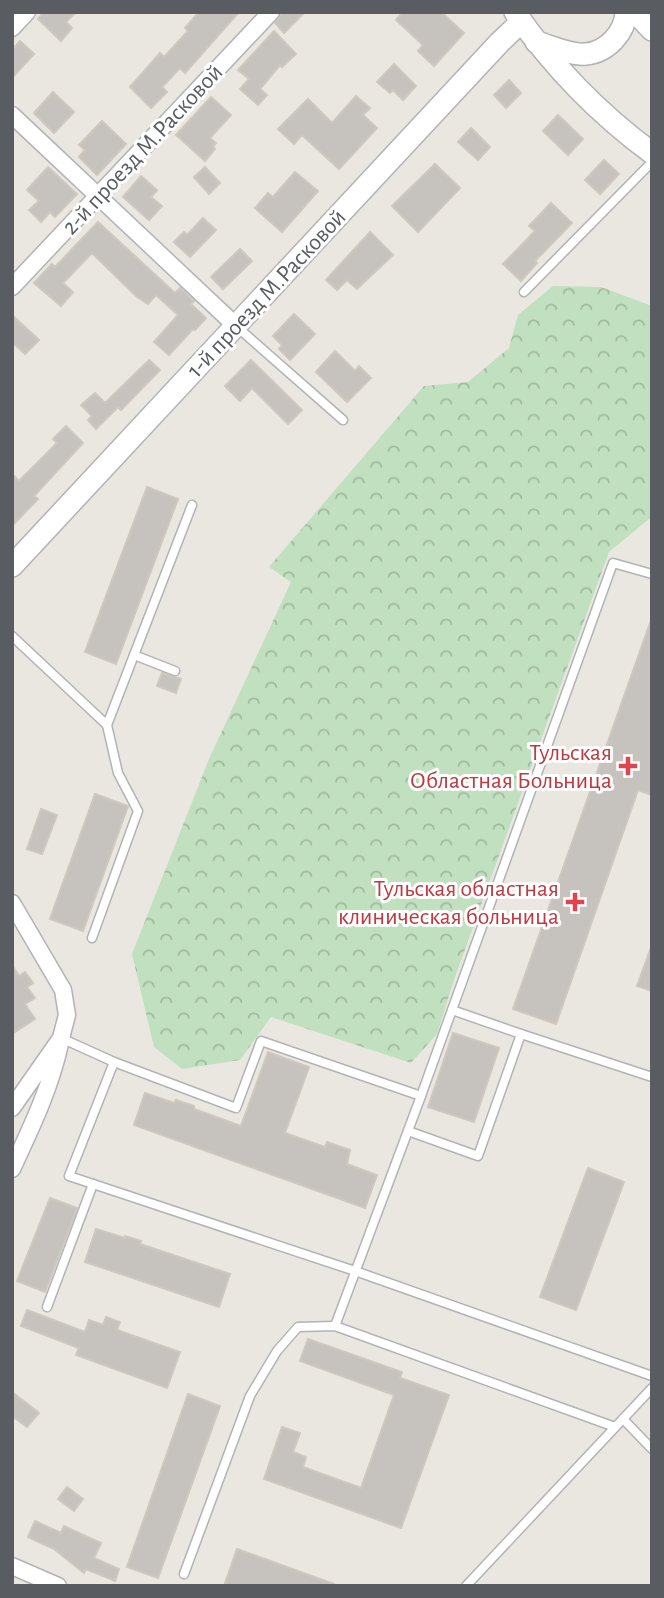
<svg xmlns="http://www.w3.org/2000/svg" width="664" height="1598" font-family="'Alegreya Sans',sans-serif">
<style>
.forest{fill:url(#forest-crowns)}
.building{fill:#c6c2be;stroke:#cec8bf;stroke-width:2}
.lines{fill:none;stroke-linecap:round;stroke-linejoin:round}
.service-casing{stroke:#b1b3b7;stroke-width:11}
.minor-casing{stroke:#b1b3b7;stroke-width:19}
.tertiary-casing{stroke:#b1b3b7;stroke-width:24}
.service{stroke:#fff;stroke-width:8}
.minor{stroke:#fff;stroke-width:16}
.tertiary{stroke:#fff;stroke-width:21}
.health-dot{fill:#e0444e;stroke:#fff;stroke-width:2.5}
.labels{text-anchor:middle;stroke-width:6;stroke-linejoin:round;paint-order:stroke}
.street-label{font-size:24px;fill:#595c60;stroke:#fff}
.health-label{font-size:24px;fill:#be3a42;stroke:#fff;text-anchor:end}
</style>
<defs>
<pattern id="forest-crowns" width="20" height="18" patternUnits="userSpaceOnUse" patternTransform="scale(1.75)"><rect width="20" height="18" fill="#c1e0bf"/><path d="M2 6a3 3 0 1 1 6 0M12 15a3 3 0 1 1 6 0" fill="none" stroke="#a0b99f"/></pattern>
</defs>
<rect width="100%" height="100%" fill="#eae7e0"/>
<path class="forest" d="M553,286L601,287L652,306V520L649,519L609,552L454,980L437,1034L411,1063L271,1017L240,1060L182,1069L154,1047L132,954L209,759L291,582L269,567L424,386L468,382L509,348L518,315Z"/>
<g class="building">
<path d="M44,12H76L66,22L72,28L61,41L38,19Z"/>
<path d="M199,12H239L185,73L180,68L162,87L167,92L151,108L130,87L160,53L164,57L188,31L185,28Z"/>
<path d="M283,12H305L284,33L275,23Z"/>
<path d="M403,12H441L464,33L434,66L418,51L423,45L396,20Z"/>
<path d="M274,31L296,54L282,67L280,65L260,89L267,95L258,105L240,89L249,79L238,70Z"/>
<path d="M20,41L34,54L12,78V50Z"/>
<path d="M394,64L416,86L403,100L393,90L390,93L377,82Z"/>
<path d="M509,80L521,93L506,108L494,95Z"/>
<path d="M53,92L74,112L54,133L34,113Z"/>
<path d="M356,96L370,108L363,115L377,128L339,169L302,135L294,144L278,129L308,99L332,123Z"/>
<path d="M211,97L231,115L210,138L216,143L213,147L215,149L205,161L176,135Z"/>
<path d="M558,115L583,139L568,155L543,131Z"/>
<path d="M102,121L126,144L97,175L79,157L85,150L79,145Z"/>
<path d="M471,128L490,147L478,160L458,142Z"/>
<path d="M604,160L619,174L600,194L585,180Z"/>
<path d="M435,164L460,188L418,232L392,206Z"/>
<path d="M48,167L77,194L55,217L50,212L41,222L29,210L39,201L27,190Z"/>
<path d="M205,167L220,183L209,194L194,177Z"/>
<path d="M295,172L318,191L282,232L255,208L268,193L273,197Z"/>
<path d="M141,176L157,190L151,197L162,206L149,220L123,197Z"/>
<path d="M551,203L572,223L535,261L537,263L521,281L503,264L535,231L529,226Z"/>
<path d="M203,218L216,230L190,257L174,242L184,232L187,235Z"/>
<path d="M98,222L175,293L180,288L194,301L191,304L206,318L195,330L193,329L169,355L154,342L178,315L156,295L148,304L137,297L92,253L63,283L73,292L61,306L34,283L52,264L55,267Z"/>
<path d="M370,232L393,255L357,289L347,280L337,290L326,280Z"/>
<path d="M240,249L252,261L223,289L211,277Z"/>
<path d="M294,314L315,334L290,360L279,349L282,345L273,336Z"/>
<path d="M12,315L39,340L25,354L12,342Z"/>
<path d="M335,351L355,371L359,366L371,378L347,402L316,372Z"/>
<path d="M149,360L160,370L121,410L118,407L96,429L88,420L92,416L81,405L95,393L105,403Z"/>
<path d="M251,360L302,410L288,424L252,388L240,401L225,386Z"/>
<path d="M66,426L83,443L34,496L38,499L12,526V474L19,481L57,443L53,439Z"/>
<path d="M147,487L178,499L116,664L85,652Z"/>
<path d="M650,623H652V795L638,790L556,1024L513,1009Z"/>
<path d="M162,673L181,679L176,693L157,686Z"/>
<path d="M95,794L128,806L83,931L50,919Z"/>
<path d="M41,809L57,815L42,854L27,849Z"/>
<path d="M650,950H652V991L637,986Z"/>
<path d="M12,965L19,976L25,972L33,983L27,987L35,998L25,1004L35,1019L12,1034Z"/>
<path d="M453,1033L499,1048L474,1122L428,1107Z"/>
<path d="M268,1052L309,1067L285,1133L325,1147L327,1142L350,1150L347,1164L377,1175L365,1208L134,1125L145,1093L174,1103L176,1100L194,1106V1109L241,1126Z"/>
<path d="M588,1168L624,1182L576,1310L540,1297Z"/>
<path d="M50,1198L77,1208L45,1292L17,1281Z"/>
<path d="M96,1229L125,1238V1236L141,1241L140,1244L230,1274L219,1307L85,1262Z"/>
<path d="M27,1310L85,1332L89,1320L103,1325L106,1317L120,1322L117,1330L180,1352L167,1388L76,1355L79,1348L21,1326Z"/>
<path d="M308,1339L402,1372L400,1378L449,1395L401,1528L264,1479L282,1427L300,1433L293,1452L306,1457L303,1467L361,1488L394,1395L300,1361Z"/>
<path d="M12,1392L39,1413L27,1427L12,1416Z"/>
<path d="M188,1394L220,1406L158,1578L127,1567Z"/>
<path d="M67,1487L83,1499L74,1511L58,1499Z"/>
<path d="M35,1521L61,1533L64,1526L101,1543L94,1558L119,1569L115,1581L86,1569L84,1573L54,1549L28,1537Z"/>
<path d="M237,1549L334,1584V1586H224Z"/>
</g>
<g class="lines">
<g class="service-casing">
<g id="service">
<path d="M524,292L652,162"/>
<path d="M236,326L343,420"/>
<path d="M12,636L107,725"/>
<path d="M134,655L175,671"/>
<path d="M92,938L138,811L118,773L107,725L192,505"/>
<path d="M521,1034L652,1077"/>
<path d="M61,1038L114,1062L236,1108L261,1041L421,1096L613,563L652,574"/>
<path d="M114,1062L69,1176L355,1271L652,1376"/>
<path d="M408,1131L478,1156L521,1034L452,1010"/>
<path d="M47,1307L93,1184"/>
<path d="M335,1326L421,1096"/>
<path d="M623,1419L652,1449"/>
<path d="M184,1574L250,1396L277,1351L298,1327L335,1326L615,1427"/>
<path d="M466,1586L652,1388"/>
</g>
</g>
<g class="minor-casing">
<g id="minor">
<path d="M12,28L27,12"/>
<path d="M12,115L236,326"/>
<path d="M12,287L271,12"/>
<path d="M12,903L63,990L67,1015L61,1038L12,1108"/>
<path d="M12,1169C31,1128 50,1089 60,1044"/>
<path d="M12,1566L58,1586"/>
</g>
</g>
<g class="tertiary-casing">
<g id="tertiary">
<path d="M515,12C551,65 600,115 652,153"/>
<path d="M635,12L652,30"/>
<path d="M536,42C551,46 571,56 586,54C607,52 625,33 626,12"/>
<path d="M12,566L500,42L521,22"/>
</g>
</g>
<use href="#service" class="service"/>
<use href="#minor" class="minor"/>
<use href="#tertiary" class="tertiary"/>
</g>
<g class="health-dot">
<path d="M624.5 755.5h7v7h7v7h-7v7h-7v-7h-7v-7h7z"/>
<path d="M571.5 891.5h7v7h7v7h-7v7h-7v-7h-7v-7h7z"/>
</g>
<g class="labels">
<g class="street-label">
<text transform="translate(142 149) rotate(-47)" y="8">2-й проезд М.Расковой</text>
<text transform="translate(266 293) rotate(-47)" y="8">1-й проезд М.Расковой</text>
</g>
<g class="health-label">
<text x="612" y="760">Тульская<tspan x="612" dy="28">Областная Больница</tspan></text>
<text x="559" y="896">Тульская областная<tspan x="559" dy="28">клиническая больница</tspan></text>
</g>
</g>
<rect width="664" height="1598" fill="none" stroke="#595c60" stroke-width="28"/>
</svg>
